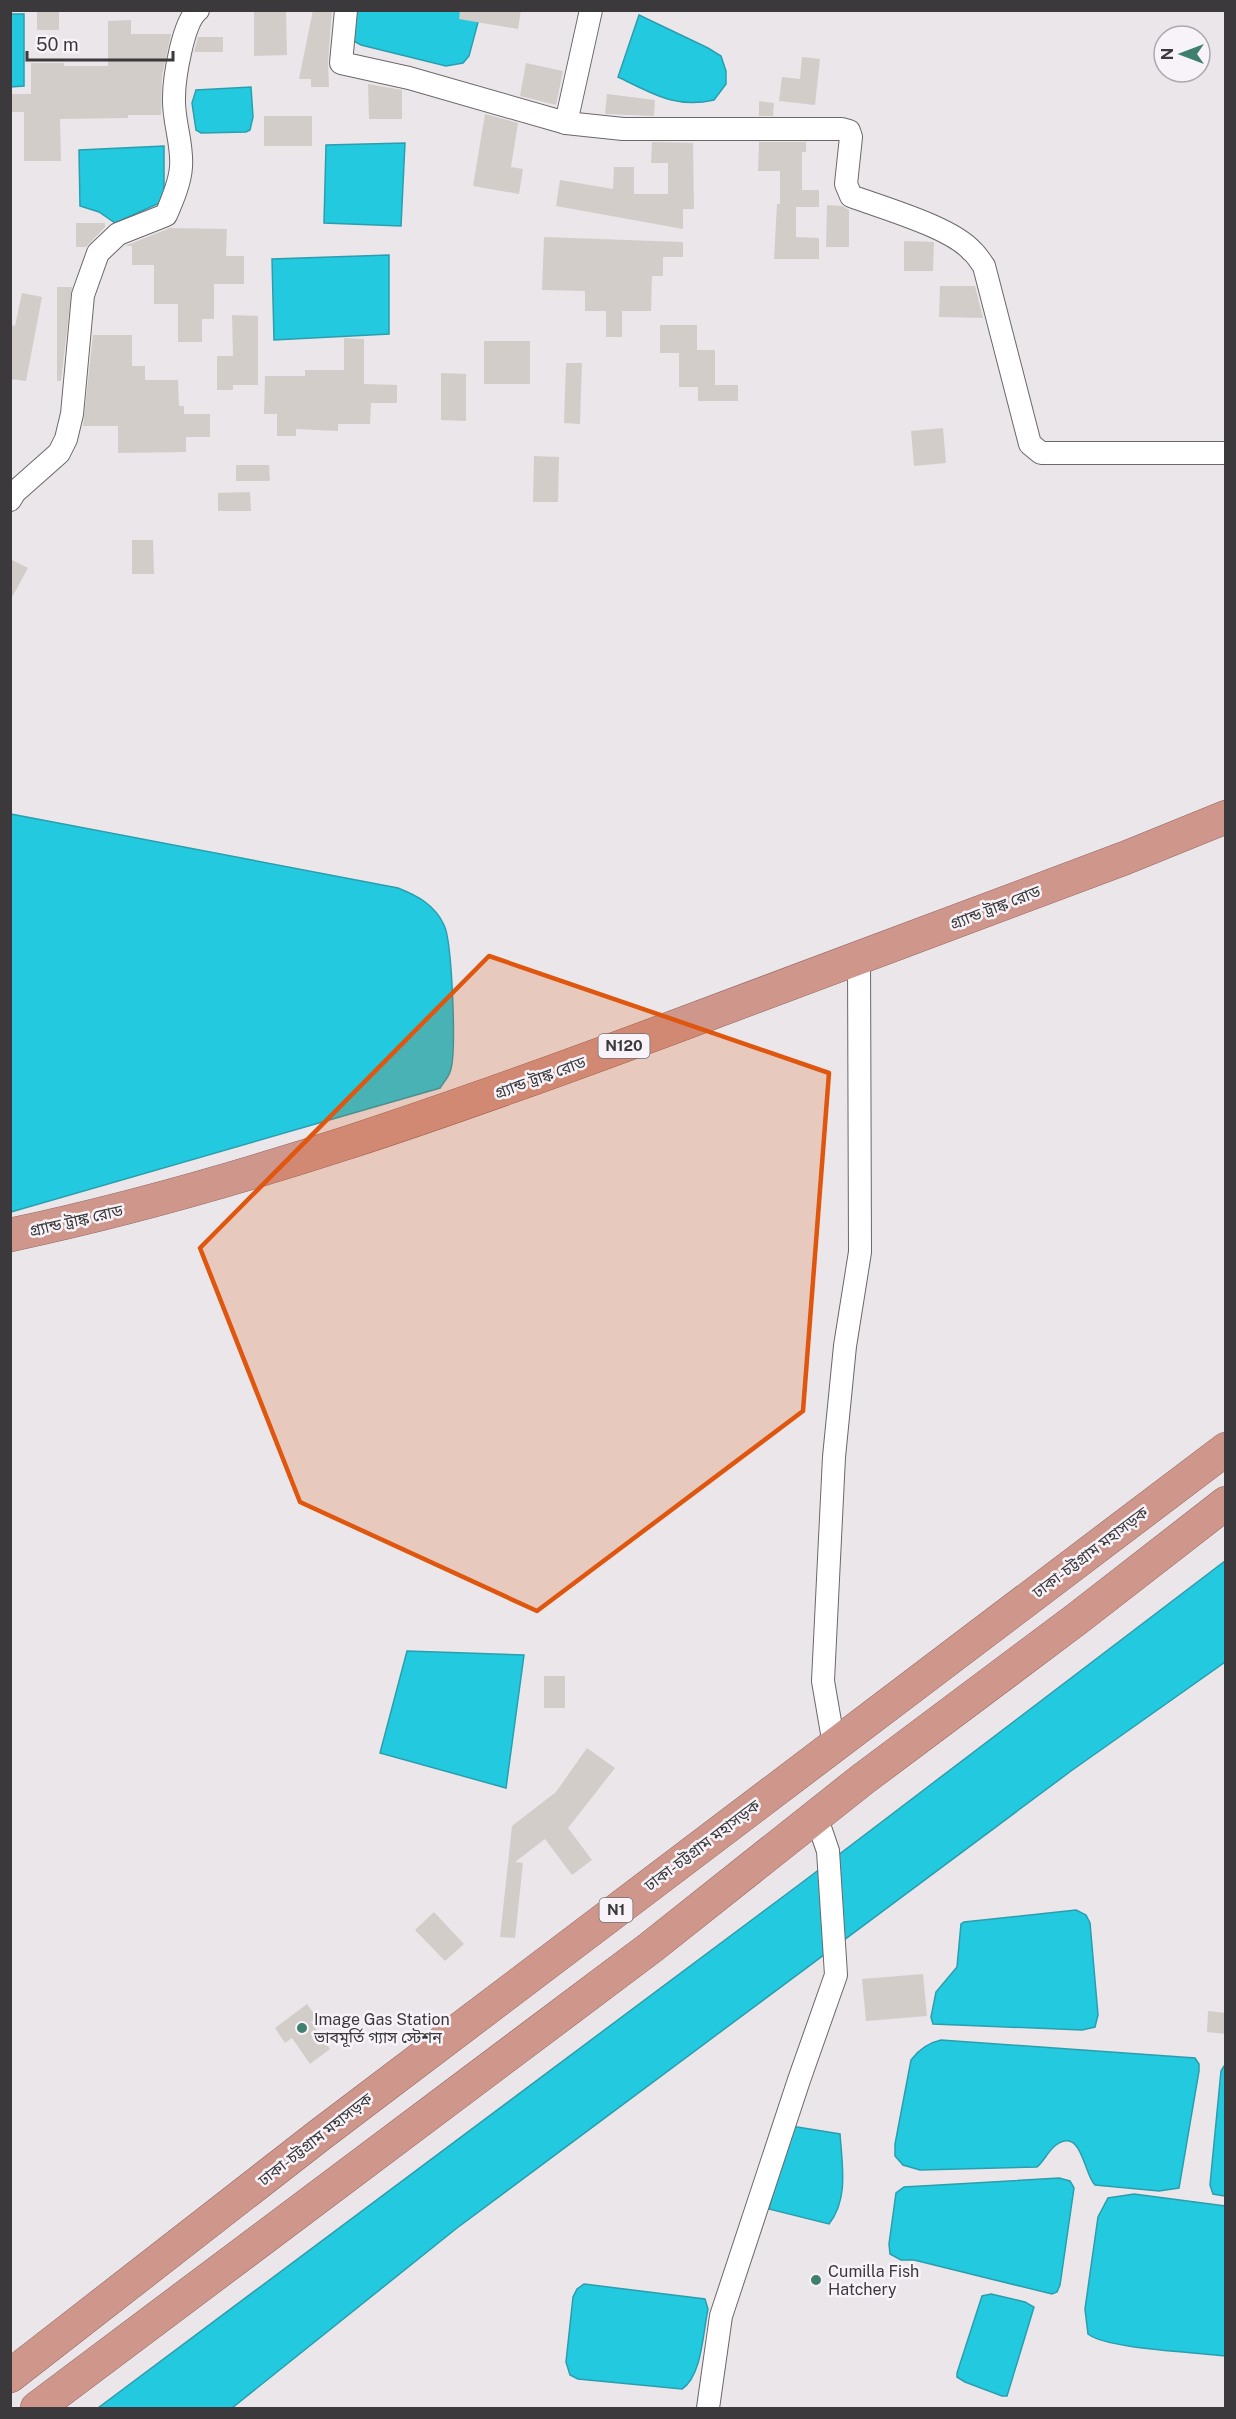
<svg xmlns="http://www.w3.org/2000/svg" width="1236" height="2419" font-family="'Public Sans','Noto Sans Bengali',sans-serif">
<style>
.water{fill:#23cadf;stroke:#2a9eae;stroke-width:1.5}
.building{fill:#d3cdca}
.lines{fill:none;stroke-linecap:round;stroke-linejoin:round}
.minor-casing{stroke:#6b676b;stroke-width:24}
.trunk-casing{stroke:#93655d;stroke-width:34}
.minor{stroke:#fff;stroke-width:22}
.trunk{stroke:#cf978c;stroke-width:33}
.marked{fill:#df570e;fill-opacity:0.2;stroke:#df570e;stroke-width:4.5;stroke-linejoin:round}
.poi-dot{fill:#3f7f6e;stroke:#f7f3f8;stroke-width:2}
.labels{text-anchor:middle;stroke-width:5;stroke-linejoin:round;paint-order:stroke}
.shield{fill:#f7f3f8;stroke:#737174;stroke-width:1.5}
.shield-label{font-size:15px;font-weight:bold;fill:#3b393b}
.street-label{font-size:16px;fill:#3b393b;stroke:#f7f3f8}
.poi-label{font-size:16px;fill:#3b393b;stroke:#f7f3f8;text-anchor:start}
</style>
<rect width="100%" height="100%" fill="#eae6ea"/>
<g class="water">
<path d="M356,11H481L469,56L463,63L446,66L361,45L354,41Z"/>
<path d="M11,14H24V86L11,87Z"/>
<path d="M639,15L708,48L721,56L726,71V84L714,100C675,109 652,93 618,77Z"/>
<path d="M251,87L253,117L250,130L246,132L201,133L196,130L192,103L196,90Z"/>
<path d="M405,143L401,226L324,223L326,145Z"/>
<path d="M164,146V201L115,223L99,212L80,206L79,150Z"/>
<path d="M389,255V334L274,340L272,259Z"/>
<path d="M11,814L398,888C418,896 435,905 444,925C452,941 457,1055 450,1072C448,1078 443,1083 440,1088L11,1212Z"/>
<path d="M1225,1561V1662L1071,1771L457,2228L232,2408H98L804,1881Z"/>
<path d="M407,1651L524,1655L506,1788L380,1753Z"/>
<path d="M1076,1910L1086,1915L1090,1923L1098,2015L1095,2027L1082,2030L933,2024L931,2017L936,1992L957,1967L961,1924L964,1922Z"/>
<path d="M941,2040L1195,2058L1199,2064V2071L1179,2188L1159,2191L1095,2185C1084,2175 1082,2126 1056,2145C1048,2151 1044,2161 1037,2167L920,2170L903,2165L895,2156V2144L911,2060C919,2049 928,2043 941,2040Z"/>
<path d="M1224,2066H1226L1225,2196L1213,2194L1210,2185L1221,2071Z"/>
<path d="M791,2126L840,2134C842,2164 849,2199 829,2224L769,2209Z"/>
<path d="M1059,2178L1070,2181L1074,2188L1060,2285L1057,2292L1052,2294L914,2260H901L890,2254L889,2244L896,2193L904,2187Z"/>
<path d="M1134,2194L1225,2206V2356C1197,2352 1106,2349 1088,2334L1085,2309L1098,2217L1108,2198Z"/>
<path d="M584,2284L705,2299L708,2309C703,2332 702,2376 682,2389L578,2379L570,2375L566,2362L573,2297L577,2289Z"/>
<path d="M991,2294L1025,2302L1034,2307L1007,2396H1002L965,2382L957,2377V2373L982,2296Z"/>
</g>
<g class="building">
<rect x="37" y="10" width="22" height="20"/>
<path d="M254,10H286L287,55L254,56Z"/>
<path d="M313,10H332L328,62L329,87H311V79H299Z"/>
<path d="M460,10H521L518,29L459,19Z"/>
<path d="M131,20V34H171L162,76L161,115H128V118L60,119L61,161H24V112H10V94H31V63H64V66H108V21Z"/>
<path d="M198,37H223V52H194Z"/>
<path d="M802,57L820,59L815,105L779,101L782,77L800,79Z"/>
<path d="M526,63L563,71L556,105L520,96Z"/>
<path d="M368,84L402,90V119H369Z"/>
<path d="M607,94L655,100L654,116L605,114Z"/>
<path d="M759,101L774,103L773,116H759Z"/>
<path d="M485,114L518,123L511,167L523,169L519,194L473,186Z"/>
<rect x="264" y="116" width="48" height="30"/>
<path d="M652,142L693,143L694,209H683V229L556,206L560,180L613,189L614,167H634V194H668V163H651Z"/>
<path d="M759,142H806V152H802V190H819V207H796V237L819,238V259H774L777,204H780V171H758Z"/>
<path d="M827,205L842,206L849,210V247H826Z"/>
<path d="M76,223H105V227L86,247H76Z"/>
<path d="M170,228L227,229L226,256H244V284H214V319H202V342H178V304H154V265H132V246H125Z"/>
<path d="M544,237L683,242V257H663V276H652L651,311H622V337H606V311H585V291L542,290Z"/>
<path d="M904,241L934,242L933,271H904Z"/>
<path d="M940,286H975L983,318L939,317Z"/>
<path d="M57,287H72L61,381H57Z"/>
<path d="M22,293L42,297L26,381L10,379V325L15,326Z"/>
<path d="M232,315L258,316V385H233V390H217V356H233Z"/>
<path d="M660,325H697V350H715V385H738V401H698V387H679V353H660Z"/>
<path d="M93,335H132V366H145V380H178L179,406H184V414H210V437H186V452L118,453V426H83Z"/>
<path d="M344,338L364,339V384L397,385V403H371L370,424H338V431L296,429V436H277V414H264L265,376H305V370H344Z"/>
<rect x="484" y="341" width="46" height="43"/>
<path d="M566,363H582L580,424L564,423Z"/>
<path d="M441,373L466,374V421L441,420Z"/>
<path d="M943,428L946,463L914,466L911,431Z"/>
<path d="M534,456L559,457L558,502H533Z"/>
<path d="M236,465H269L270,481H236Z"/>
<path d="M250,492L251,511H218V493Z"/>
<path d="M132,540H153L154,574H132Z"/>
<path d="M10,559L28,568L10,601Z"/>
<rect x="544" y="1676" width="21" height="32"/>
<path d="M587,1748L615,1768L568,1828L592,1860L572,1875L545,1839L515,1862L523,1863L515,1938L500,1937L512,1826L556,1792Z"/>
<path d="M434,1912L464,1944L445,1961L415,1930Z"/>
<path d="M923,1974L927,2016L866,2021L862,1979Z"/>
<path d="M307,2004L317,2018L311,2022L330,2049L310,2064L292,2038L285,2043L275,2028Z"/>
<path d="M1208,2011L1226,2013V2034L1207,2032Z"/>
</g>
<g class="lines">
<g class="minor-casing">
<g id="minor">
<path d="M346,10L341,63L409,78L566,123"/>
<path d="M591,10L566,123L623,129H842L849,131L851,137L846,184L851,196C883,208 951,227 972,251C977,255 980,261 984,266L1030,444L1041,453H1226"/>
<path d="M10,500L15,492L59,453L66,439L72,414L83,295L98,253L118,234L166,215C172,201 180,183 181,167C183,144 173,121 174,98C174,78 183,22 198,10"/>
<path d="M834,1745L823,1681L834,1457L845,1346L860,1252L859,958"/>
<path d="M708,2408L721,2316L799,2080L836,1975L828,1851L816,1816"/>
</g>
</g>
<g class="trunk-casing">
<g id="trunk">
<path d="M10,1235C240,1186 462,1106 682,1024C830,969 977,913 1125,858L1226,817"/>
<path d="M10,2376L321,2134L1226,1449"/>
<path d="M37,2408L650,1948L863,1779L1078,1618L1226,1503"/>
</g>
</g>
<use href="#minor" class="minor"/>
<use href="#trunk" class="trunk"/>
</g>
<path class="marked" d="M489,956L829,1073L803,1411L537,1611L300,1502L200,1248Z"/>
<g class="poi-dot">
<circle cx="302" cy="2028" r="6"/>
<circle cx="816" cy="2280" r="6"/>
</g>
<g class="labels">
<g class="shield">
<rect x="598.5" y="1034" width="51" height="24" rx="4.5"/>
<rect x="599.5" y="1898" width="33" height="24" rx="4.5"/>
</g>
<g class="shield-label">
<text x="624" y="1051">N120</text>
<text x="616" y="1915">N1</text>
</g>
<g class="street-label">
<text transform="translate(995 907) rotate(-21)" y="6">গ্র্যান্ড ট্রাঙ্ক রোড</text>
<text transform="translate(540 1077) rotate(-20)" y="6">গ্র্যান্ড ট্রাঙ্ক রোড</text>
<text transform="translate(76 1220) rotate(-13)" y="6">গ্র্যান্ড ট্রাঙ্ক রোড</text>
<text transform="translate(1090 1552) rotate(-37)" y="6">ঢাকা-চট্টগ্রাম মহাসড়ক</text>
<text transform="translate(702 1845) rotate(-37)" y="6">ঢাকা-চট্টগ্রাম মহাসড়ক</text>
<text transform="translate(315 2139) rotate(-38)" y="6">ঢাকা-চট্টগ্রাম মহাসড়ক</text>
</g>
<g class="poi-label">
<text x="314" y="2025">Image Gas Station<tspan x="314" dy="18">ভাবমূর্তি গ্যাস স্টেশন</tspan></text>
<text x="828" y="2277">Cumilla Fish<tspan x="828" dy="18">Hatchery</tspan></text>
</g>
</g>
<rect width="1236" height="2419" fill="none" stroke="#3b393b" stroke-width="24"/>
<g transform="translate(1182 54) rotate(270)"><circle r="28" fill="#f7f3f8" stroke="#aca9ac" stroke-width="1.5"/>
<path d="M0-4.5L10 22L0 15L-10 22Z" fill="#3f7f6e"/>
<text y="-9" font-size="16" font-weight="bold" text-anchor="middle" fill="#3b393b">N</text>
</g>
<path d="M27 51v9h146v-9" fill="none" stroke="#3b393b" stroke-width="3"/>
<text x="36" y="51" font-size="18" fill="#3b393b" stroke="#f7f3f8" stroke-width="4.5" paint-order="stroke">50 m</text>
</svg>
